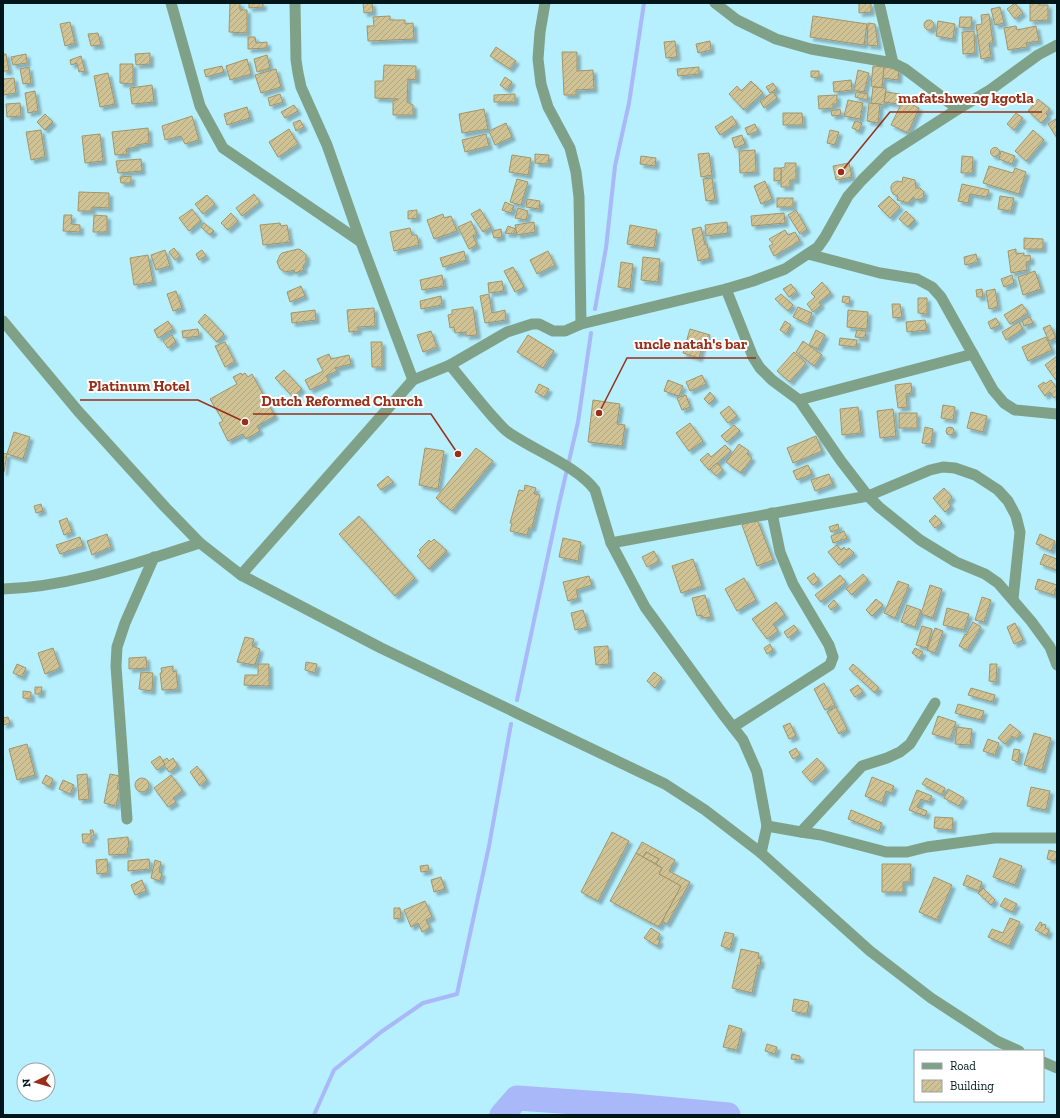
<svg xmlns="http://www.w3.org/2000/svg" width="1060" height="1118" font-family="'Zilla Slab',serif">
<style>
.lines{fill:none;stroke-linecap:round;stroke-linejoin:round}
.stream{stroke:#a9b8f9;stroke-width:4}
.river{stroke:#a9b8f9;stroke-width:25}
.building{fill:url(#building-hatch);stroke:#a2956a;filter:url(#shadow)}
.minor{stroke:#7fa188;stroke-width:11}
.tertiary{stroke:#7fa188;stroke-width:11}
.leader{fill:none;stroke:#982f19;stroke-width:1.5}
.callout-dot{fill:#982f19;stroke:#fff;stroke-width:1.5}
.callout-label{font-size:15px;text-anchor:middle;font-weight:bold;fill:#982f19;stroke:#fff;stroke-width:4;stroke-linejoin:round;paint-order:stroke}
</style>
<defs>
<pattern id="building-hatch" width="6" height="6" patternUnits="userSpaceOnUse"><rect width="6" height="6" fill="#cfc295"/><path d="M-1 1l2-2M0 6l6-6M5 7l2-2" fill="none" stroke="#b0a680"/></pattern>
<filter id="shadow"><feDropShadow dx="3.5" dy="3.5" stdDeviation="1" flood-color="#0004"/></filter>
</defs>
<rect width="100%" height="100%" fill="#b6effd"/>
<g class="lines">
<g class="stream">
<path d="M595,309L606,248L615,166L629,103L644,3"/>
<path d="M517,700L559,504L578,422L591,333"/>
<path d="M314,1115L334,1070L381,1032L423,1003L457,994L489,846L511,724"/>
</g>
<path class="river" d="M502,1115L517,1098L633,1106L728,1115"/>
</g>
<g class="building">
<path d="M230,3H240V10H247V33L229,32Z"/>
<path d="M249,3H263V7L249,8Z"/>
<path d="M363,3H372L373,12L364,13Z"/>
<path d="M859,3H871V12L859,13Z"/>
<path d="M1015,3L1023,13L1015,19L1007,9Z"/>
<path d="M1030,3H1039V5H1048V20L1030,21Z"/>
<path d="M1000,7L1004,23L995,25L991,9Z"/>
<path d="M989,14L993,43H989L991,57L981,59L976,25L982,24L981,15Z"/>
<path d="M390,16V20H405V24L413,23L414,39L368,41L367,26H374L373,17Z"/>
<path d="M813,16L867,24L864,45L810,37Z"/>
<path d="M960,17H972L971,28L959,27Z"/>
<circle cx="929" cy="25" r="5"/>
<path d="M938,21L955,24L953,39L936,36Z"/>
<path d="M70,22L75,43L65,46L60,24Z"/>
<path d="M868,23L875,24L878,46L867,45Z"/>
<path d="M1016,26L1017,30L1036,26L1039,41L1026,43L1027,47L1008,50L1004,28Z"/>
<path d="M974,31L975,53L963,54L962,32Z"/>
<path d="M98,33L101,45L91,46L88,34Z"/>
<path d="M248,37H255L256,43L267,42V48L248,49Z"/>
<path d="M675,41L677,57L666,58L664,42Z"/>
<path d="M710,41L711,50L698,53L696,44Z"/>
<path d="M496,47L516,61L510,69L490,56Z"/>
<path d="M562,52H577V71L593,70L594,89L576,90V95H564Z"/>
<path d="M150,53V64L136,65L135,54Z"/>
<path d="M3,54H6L9,71H3Z"/>
<path d="M26,54L27,63L13,65L11,57Z"/>
<path d="M267,55L270,68L257,72L254,59Z"/>
<path d="M81,56L85,71L79,72L77,63L71,65L70,60Z"/>
<path d="M247,59L251,74L230,80L226,66Z"/>
<path d="M120,64H133V84L120,83Z"/>
<path d="M384,65L416,66V80L408,79L407,102L413,105V115H393V101L398,99L375,98V81H383Z"/>
<path d="M222,66L224,72L206,77L204,70Z"/>
<path d="M873,66L884,67L882,88L871,86Z"/>
<path d="M29,67L31,83L23,84L20,69Z"/>
<path d="M699,67V74L678,76L677,69Z"/>
<path d="M884,67L899,69L898,80L883,78Z"/>
<path d="M276,69L281,87L261,93L255,75Z"/>
<path d="M858,70L869,73L864,92L854,90Z"/>
<path d="M811,71H819V78L811,77Z"/>
<path d="M108,73L115,104L100,107L94,76Z"/>
<path d="M505,77L512,82L507,90L500,85Z"/>
<path d="M14,78L16,93L3,95V79Z"/>
<path d="M851,80L852,90L834,92L833,82Z"/>
<path d="M751,81L763,93L744,110L729,94L737,86L741,91Z"/>
<path d="M773,83L777,89L770,93L766,87Z"/>
<path d="M152,85L154,102L132,104L130,88Z"/>
<path d="M873,87L886,88L884,105L871,103Z"/>
<path d="M35,91L38,111L28,113L25,93Z"/>
<path d="M773,92L777,98L764,108L760,101Z"/>
<path d="M856,92L868,94L867,100L855,97Z"/>
<path d="M886,92L900,94L899,104L884,102Z"/>
<path d="M280,94L283,102L270,106L268,98Z"/>
<path d="M515,94V102H494V95Z"/>
<path d="M837,95V104H833V108L819,109L818,96Z"/>
<path d="M1038,99L1050,109L1046,114L1048,116L1041,123L1028,111Z"/>
<path d="M848,100L863,103L860,119L844,116Z"/>
<path d="M903,100L919,108L908,133L891,125Z"/>
<path d="M20,103L21,116L7,117L6,104Z"/>
<path d="M869,103L880,104L878,123L867,121Z"/>
<path d="M294,105L298,111L285,118L281,112Z"/>
<path d="M247,107L250,118L227,125L224,114Z"/>
<path d="M484,109L488,129L462,133L459,114Z"/>
<path d="M840,109L841,115L832,116L831,111Z"/>
<path d="M783,113H802L803,125H783Z"/>
<path d="M1016,113L1023,118L1014,130L1007,124Z"/>
<path d="M45,114L53,122L45,130L37,122Z"/>
<path d="M192,116L199,140L185,144L181,136L165,140L162,126Z"/>
<path d="M732,116L737,124L720,135L715,127Z"/>
<path d="M1057,118V138L1048,124Z"/>
<path d="M300,120L304,127L296,131L293,123Z"/>
<path d="M855,121L862,123L859,131L852,128Z"/>
<path d="M506,123L512,137L495,145L489,131Z"/>
<path d="M755,124L758,131L748,135L745,128Z"/>
<path d="M148,128L149,143L136,145V147L126,149L127,154L115,155L112,132Z"/>
<path d="M289,129L298,144L278,157L269,142Z"/>
<path d="M41,130L45,157L31,160L26,132Z"/>
<path d="M830,130L839,132L835,145L827,143Z"/>
<path d="M1033,130L1044,140L1026,161L1015,151Z"/>
<path d="M100,134L103,161L85,163L82,136Z"/>
<path d="M486,134L489,146L465,152L462,140Z"/>
<path d="M742,135L745,144L735,148L732,138Z"/>
<circle cx="995" cy="152" r="4.5"/>
<path d="M755,150L756,172L740,173L739,151Z"/>
<path d="M1001,151L1015,156L1012,164L999,159Z"/>
<path d="M709,153L712,175L701,177L698,154Z"/>
<path d="M535,154L549,155L548,164L535,163Z"/>
<path d="M512,155L531,158L528,175L509,172Z"/>
<path d="M641,156L656,158L655,166L640,164Z"/>
<path d="M962,156L973,157L972,173H961Z"/>
<path d="M141,159L142,171L118,173L116,161Z"/>
<path d="M785,163H796V180H790V187H781V168L785,167Z"/>
<path d="M849,163L852,177L836,180L833,166Z"/>
<path d="M989,166L1013,173L1015,168L1026,172L1019,194L983,183Z"/>
<path d="M774,168H781V180L774,181Z"/>
<path d="M131,176V183H121L120,177Z"/>
<path d="M903,177L915,180L916,188H920L924,192L923,198L917,200L913,197L909,203L897,200L898,196L893,194L891,190V186L893,183L897,181L902,182Z"/>
<path d="M712,178L715,200L706,201L703,179Z"/>
<path d="M517,179L528,182L521,205L510,202Z"/>
<path d="M765,181L772,199L761,204L754,186Z"/>
<path d="M962,184L989,190L987,197L970,194L968,203L958,201Z"/>
<path d="M79,192L109,193V208L92,207V211H78Z"/>
<path d="M254,194L260,202L242,216L236,208Z"/>
<path d="M207,195L215,204L203,214L195,204Z"/>
<path d="M889,196L900,207L890,218L878,206Z"/>
<path d="M1000,196L1014,198L1011,211L998,209Z"/>
<rect x="777" y="198" width="16" height="9"/>
<path d="M527,199L540,201L539,209L526,207Z"/>
<path d="M505,202L514,206L511,213L502,210Z"/>
<path d="M518,208L528,211L526,220L515,218Z"/>
<path d="M192,209L201,221L189,231L179,218Z"/>
<path d="M480,209L491,227L483,232L471,214Z"/>
<path d="M417,210V218L408,219V211Z"/>
<path d="M796,210L807,229L800,234L788,215Z"/>
<path d="M906,211L915,220L908,227L899,219Z"/>
<path d="M231,213L238,221L228,230L221,223Z"/>
<path d="M784,213L785,223L752,226L751,216Z"/>
<path d="M443,214L444,218L451,216L457,231L434,239L427,220Z"/>
<path d="M64,215H72L71,224L80,225V232L63,231Z"/>
<path d="M94,215L107,216V232H93Z"/>
<path d="M471,221L477,234L473,236L477,245L469,249L458,227Z"/>
<path d="M534,222L535,232L517,235L515,225Z"/>
<path d="M727,222L728,233L706,236L705,225Z"/>
<path d="M204,223L214,231L210,235L201,227Z"/>
<path d="M280,223L281,226L287,225L290,242L263,245L260,225Z"/>
<path d="M630,225L657,230L654,248L627,244Z"/>
<path d="M508,226L516,229L513,234L505,233Z"/>
<path d="M701,227L705,245L707,244L710,258L698,261L692,229Z"/>
<path d="M410,228L412,235H417L419,245L394,251L390,232Z"/>
<path d="M501,229L502,237L494,238L492,231Z"/>
<path d="M785,230L788,235L795,232L800,241L774,256L769,246L773,244L769,239Z"/>
<path d="M1024,238L1043,239V249H1024Z"/>
<path d="M174,248L180,256L175,260L169,252Z"/>
<path d="M298,249L301,250L306,255V262L303,266L304,270L295,273L294,270L286,272L280,269L277,262L280,255L282,253Z"/>
<path d="M1016,249V254L1024,253V256L1030,255L1031,261L1026,262L1027,270L1011,273L1008,251Z"/>
<path d="M165,250L170,266L156,270L151,255Z"/>
<path d="M202,250L206,256L199,260L196,254Z"/>
<path d="M464,251L466,260L443,267L440,258Z"/>
<path d="M548,251L555,265L537,274L530,260Z"/>
<path d="M976,254L978,262L965,265L964,257Z"/>
<path d="M148,255L153,282L134,285L130,258Z"/>
<path d="M643,257L660,259L658,282L641,280Z"/>
<path d="M621,262L633,264L630,289L618,287Z"/>
<path d="M513,267L524,287L515,292L504,271Z"/>
<path d="M1035,271L1041,289L1023,295L1018,277Z"/>
<path d="M442,275L444,286L422,290L420,280Z"/>
<path d="M1012,275L1014,283L1004,287L1001,279Z"/>
<path d="M502,281L504,291L489,293L488,283Z"/>
<path d="M822,282L831,293L819,302L821,305L813,312L807,304L815,297L811,293Z"/>
<path d="M791,284L797,292L789,297L783,289Z"/>
<path d="M301,286L305,296L290,302L287,292Z"/>
<path d="M982,289L983,297H977L976,290Z"/>
<path d="M995,289L998,307L989,309L986,291Z"/>
<path d="M176,291L182,308L173,311L167,294Z"/>
<path d="M489,294L492,313L505,310L506,320L485,323L480,296Z"/>
<path d="M781,294L793,305L788,311L775,299Z"/>
<path d="M441,296L442,305L421,309L420,301Z"/>
<path d="M843,296L850,297L849,304L842,302Z"/>
<path d="M918,298H927V314L918,313Z"/>
<path d="M892,304H900L902,317L893,318Z"/>
<path d="M1022,304L1028,313L1010,324L1004,315Z"/>
<path d="M473,307L477,335L466,336V332L455,333L454,327L450,328L448,315L452,314V310Z"/>
<path d="M798,307L812,313L808,324L793,317Z"/>
<path d="M374,308L375,326L358,327V331L349,332L347,310Z"/>
<path d="M315,310L316,320L292,323L291,313Z"/>
<path d="M848,310L868,312L867,329L847,327Z"/>
<path d="M205,314L224,334L217,342L198,322Z"/>
<path d="M1030,317L1033,323L1024,326L1022,320Z"/>
<path d="M996,318L1000,325L991,329L988,322Z"/>
<path d="M925,320L927,330L907,332L906,322Z"/>
<path d="M168,321L173,329L158,338L154,330Z"/>
<path d="M785,321L791,325L786,334L780,330Z"/>
<path d="M1019,322L1023,329L1006,340L1002,332Z"/>
<path d="M1050,325L1056,338L1049,341L1043,328Z"/>
<path d="M198,329L199,336L183,338L182,331Z"/>
<path d="M690,329L710,335L707,343L703,342L699,358L683,353Z"/>
<path d="M816,330L825,335L818,349L809,345Z"/>
<path d="M857,330L866,331L865,338L855,337Z"/>
<path d="M431,331L437,347L423,352L417,335Z"/>
<path d="M172,335L176,342L168,348L163,341Z"/>
<path d="M528,335L554,351L543,368L517,352Z"/>
<path d="M1046,337L1052,350L1028,361L1022,347Z"/>
<path d="M840,338L857,340L856,347L839,345Z"/>
<path d="M803,341L822,355L814,366L796,352Z"/>
<path d="M225,342L235,362L225,367L215,346Z"/>
<path d="M371,342H382V367H372Z"/>
<path d="M794,352L806,363L790,382L777,371Z"/>
<path d="M329,354L331,359L349,355L351,364L335,368L337,371L326,376L329,381L310,390L305,380L323,371L317,359Z"/>
<path d="M1057,356V379L1056,380L1045,365Z"/>
<path d="M284,370L302,389L293,397L275,378Z"/>
<path d="M241,373L242,375L245,373L248,377L252,374L275,416L257,426L260,431L246,439L243,434L228,441L219,423L223,421L210,399L237,384L233,377Z"/>
<path d="M702,375L706,384L690,391L686,382Z"/>
<path d="M668,380L683,386L679,396L664,391Z"/>
<path d="M1051,380L1057,389V396L1054,398L1050,392L1045,396L1038,386L1044,382L1045,384Z"/>
<path d="M911,383L912,393L906,394L907,407L898,408L895,385Z"/>
<path d="M539,384L549,389L544,397L535,392Z"/>
<path d="M710,392L715,398L709,404L704,399Z"/>
<path d="M686,395L690,407L682,410L677,398Z"/>
<path d="M593,400L620,404L617,424L625,425L622,446L588,442Z"/>
<path d="M943,405L955,407L953,420L941,418Z"/>
<path d="M729,406L737,416L728,423L720,413Z"/>
<path d="M858,407L861,433L842,435L840,409Z"/>
<path d="M893,409L896,436L880,438L877,411Z"/>
<path d="M971,412L987,416L983,432L967,428Z"/>
<rect x="899" y="413" width="18" height="15"/>
<path d="M690,423L703,441L689,451L676,433Z"/>
<path d="M734,425L740,431L727,442L721,436Z"/>
<circle cx="950" cy="431" r="4"/>
<path d="M925,427L933,429L931,444L922,443Z"/>
<path d="M14,432L30,437L23,459L7,454Z"/>
<path d="M816,436L822,451L793,463L787,448Z"/>
<path d="M739,444L749,451L747,454L752,458L741,473L726,462Z"/>
<path d="M725,445L731,451L709,470L700,460L708,453L711,457Z"/>
<path d="M425,448L444,451L438,489L419,485Z"/>
<path d="M476,448L493,461L452,511L436,498Z"/>
<path d="M3,453L7,454L4,472H3Z"/>
<path d="M717,463L723,470L716,476L710,469Z"/>
<path d="M808,465L812,474L797,480L793,471Z"/>
<path d="M829,474L833,484L815,491L811,480Z"/>
<path d="M388,476L393,482L381,490L377,485Z"/>
<path d="M525,485L536,488L534,494L540,495L532,528H529L527,535L510,531L512,523H510L519,490L524,491Z"/>
<path d="M944,488L952,497L948,502L951,506L945,512L933,498Z"/>
<path d="M41,504L43,511L36,513L34,506Z"/>
<path d="M935,515L942,523L935,528L929,521Z"/>
<path d="M359,516L415,578L395,596L339,534Z"/>
<path d="M67,518L72,532L64,535L59,521Z"/>
<path d="M757,519L773,560L757,566L742,525Z"/>
<path d="M838,524L839,529L831,532L829,527Z"/>
<path d="M844,531L847,538L833,543L831,536Z"/>
<path d="M107,534L111,547L92,555L87,541Z"/>
<path d="M1040,534L1055,541L1051,551L1036,544Z"/>
<path d="M80,537L83,546L60,554L56,545Z"/>
<path d="M563,538L581,542L578,561L559,557Z"/>
<path d="M434,539L447,551L429,569L417,556L421,552L419,550L429,540L431,542Z"/>
<path d="M837,545L841,550L844,547L846,550L849,548L854,553L839,565L828,552Z"/>
<path d="M654,551L659,561L647,567L642,557Z"/>
<path d="M1044,554L1057,559V570L1040,564Z"/>
<path d="M693,559L702,586L681,593L672,566Z"/>
<path d="M814,573L819,581L813,585L807,578Z"/>
<path d="M863,574L868,580L852,595L846,589Z"/>
<path d="M840,575L846,582L821,602L815,595Z"/>
<path d="M589,576L592,585L576,590L578,598L568,601L563,582Z"/>
<path d="M744,578L756,600L737,611L725,589Z"/>
<path d="M1038,579L1057,585L1054,595L1035,589Z"/>
<path d="M898,581L909,585L895,618L884,613Z"/>
<path d="M930,585L942,589L933,618L921,614Z"/>
<path d="M705,595L711,617L703,618L702,615L697,616L692,598Z"/>
<path d="M982,597L991,600L984,622L975,620Z"/>
<path d="M876,599L883,605L872,616L866,610Z"/>
<path d="M834,600L838,605L831,610L828,606Z"/>
<path d="M776,602L785,615L773,624L778,631L767,639L752,619Z"/>
<path d="M907,605L921,610L915,627L901,622Z"/>
<path d="M947,608L969,614L964,630L943,625Z"/>
<path d="M583,610L588,627L575,630L571,613Z"/>
<path d="M973,622L981,627L967,650L959,646L965,634L966,635Z"/>
<path d="M1015,623L1023,640L1014,644L1007,627Z"/>
<path d="M794,625L798,630L788,638L784,632Z"/>
<path d="M922,626L932,629L927,648L916,645Z"/>
<path d="M935,628L943,631L935,653L927,650Z"/>
<path d="M245,637L254,639L252,646L260,649L255,665L237,662Z"/>
<path d="M770,644L773,650L767,654L764,648Z"/>
<path d="M608,646L609,664L596,665L594,647Z"/>
<path d="M53,648L60,668L45,674L38,653Z"/>
<path d="M915,648L923,652L919,658L912,653Z"/>
<path d="M146,657L147,668L129,669V658Z"/>
<path d="M306,662L317,664L315,673L305,670Z"/>
<path d="M17,664L26,668L22,677L13,673Z"/>
<path d="M258,664H269V686L244,685L245,675H258Z"/>
<path d="M853,664L879,688L875,693L849,669Z"/>
<path d="M990,664H997L996,682L989,681Z"/>
<path d="M173,666V672L176,671L178,689L162,690L160,673H162L161,668Z"/>
<path d="M141,672L153,673L152,691L139,689Z"/>
<path d="M654,672L662,678L655,688L647,681Z"/>
<path d="M824,683L835,705L825,710L814,689Z"/>
<path d="M858,685L863,692L855,697L850,690Z"/>
<path d="M35,687H42L41,694H35Z"/>
<path d="M971,688L995,695L993,702L968,695Z"/>
<path d="M23,691L31,692V699L23,698Z"/>
<path d="M958,704L984,711L981,720L955,713Z"/>
<path d="M836,707L847,729L839,734L827,712Z"/>
<path d="M938,716L956,722L950,739L932,734Z"/>
<path d="M8,717L10,723L3,725V718Z"/>
<path d="M790,723L796,736L789,739L783,726Z"/>
<path d="M1010,724L1021,733L1016,739L1012,736L1005,744L998,738Z"/>
<path d="M957,727L972,729L970,745L955,744Z"/>
<path d="M1034,733L1051,738L1042,770L1024,765Z"/>
<path d="M988,739L999,743L995,755L983,751Z"/>
<path d="M27,744L35,775L17,780L9,749Z"/>
<path d="M796,748L800,755L793,759L789,752Z"/>
<path d="M1014,749L1020,750L1018,762L1012,760Z"/>
<path d="M160,756L165,764L157,770L151,762Z"/>
<path d="M167,758L169,761L173,758L178,766L169,772L164,765L165,764L163,761Z"/>
<path d="M817,758L826,768L811,782L802,772Z"/>
<path d="M197,766L207,780L200,786L190,772Z"/>
<path d="M87,774L89,799L79,800L77,775Z"/>
<path d="M110,774L120,776L117,789H120L116,806L104,803Z"/>
<path d="M46,775L53,779L50,787L42,783Z"/>
<path d="M171,775L183,791L173,798L176,802L168,807L154,788Z"/>
<path d="M872,777L894,786L891,793L886,791L882,803L865,796Z"/>
<path d="M926,778L945,788L942,795L922,784Z"/>
<circle cx="142" cy="785" r="7"/>
<path d="M63,780L74,785L70,794L59,789Z"/>
<path d="M1031,787L1050,791L1046,810L1027,806Z"/>
<path d="M948,789L964,798L959,806L944,798Z"/>
<path d="M917,790L932,796L929,802L921,799L917,807L927,811L925,816L909,810Z"/>
<path d="M851,810L882,823L879,831L848,819Z"/>
<path d="M935,817L953,818L952,830L934,828Z"/>
<path d="M90,830H93L94,836H91V843H83L82,834H91Z"/>
<path d="M612,832L629,841L598,901L581,892Z"/>
<path d="M128,837L129,848H127L128,854L109,855L108,839Z"/>
<path d="M642,842L675,860L669,871L690,882L667,924L662,921L681,886L659,874L662,868L656,864L659,859L646,852L643,857L636,853Z"/>
<path d="M1049,850L1057,852L1056,861L1047,859Z"/>
<path d="M646,852L659,859L656,864L643,857Z"/>
<path d="M636,853L662,868L659,874L681,886L659,927L610,901Z"/>
<path d="M1000,858L1022,866L1015,885L993,877Z"/>
<path d="M107,859L108,873L97,874L96,860Z"/>
<path d="M149,859L150,869L128,871V861Z"/>
<path d="M155,860L161,862L159,872L162,873L160,881L151,878Z"/>
<path d="M882,864H911L910,882H903V892H882Z"/>
<path d="M428,865L429,871L421,872L420,866Z"/>
<path d="M967,875L982,882L979,891L963,885Z"/>
<path d="M441,877L445,889L434,892L431,880Z"/>
<path d="M934,877L952,885L937,920L919,912Z"/>
<path d="M142,880L146,891L135,895L131,885Z"/>
<path d="M983,888L995,900L991,905L978,893Z"/>
<path d="M1005,898L1017,904L1012,912L1000,906Z"/>
<path d="M425,901L432,917L426,920L430,928L422,932L418,923L411,927L404,910Z"/>
<path d="M394,908H400L401,918L394,919Z"/>
<path d="M1010,918L1020,922L1009,946L988,937L992,929L1003,933Z"/>
<path d="M1040,922L1042,923L1041,925L1042,926L1043,924L1046,925L1045,928L1049,930L1047,936L1035,930Z"/>
<path d="M651,928L660,934L657,939L660,941L657,946L644,938Z"/>
<path d="M725,932L734,934L730,949L721,946Z"/>
<path d="M741,949L759,953L758,958L761,959L760,966L758,965L752,993L732,988Z"/>
<path d="M794,999L809,1002L807,1014L792,1011Z"/>
<path d="M729,1025L742,1029L737,1050L723,1047Z"/>
<path d="M767,1044L777,1047L775,1054L765,1051Z"/>
<path d="M792,1054L800,1056V1060L791,1059Z"/>
</g>
<g class="lines">
<g class="minor">
<path d="M171,3L200,106L223,148L361,242"/>
<path d="M295,3L296,60L298,73L301,87L327,145L361,242L413,380"/>
<path d="M545,3L540,32L538,59L541,84L548,107L570,148L576,172L579,197L581,324"/>
<path d="M715,3L737,20L776,39L811,49L893,63"/>
<path d="M879,3L893,63L905,69L958,109"/>
<path d="M808,254L880,273L917,279L932,287L941,297L993,390L1004,403L1015,410L1057,414"/>
<path d="M726,289L753,357L760,368L772,380L799,400L841,461L868,496L879,507L920,540L956,562L985,574L998,583L1031,621L1050,647L1057,665"/>
<path d="M450,365C464,382 478,400 493,417C498,422 502,428 508,432C533,450 577,466 595,490L611,543L645,607L722,713L743,740L757,772L767,826L761,853"/>
<path d="M799,400L973,354"/>
<path d="M611,543L868,496L930,470L943,467L955,468L975,475L998,490L1008,501L1016,516L1020,532L1013,599"/>
<path d="M241,575L413,380L450,365L507,332L532,324H539L553,331H565L581,324L726,289L753,281L785,269L818,247L825,237L848,196L862,180L888,154L958,109L990,90L1038,55L1057,45"/>
<path d="M3,589C71,587 136,563 200,543"/>
<path d="M733,727L830,665L833,657L829,645L793,584L780,552L772,513"/>
<path d="M127,819L116,666L117,647L125,623L154,557"/>
<path d="M767,826L801,832L821,835L886,852H907L927,847L994,838H1057"/>
<path d="M801,832L862,766L887,758L900,752L910,744L935,703"/>
</g>
<g class="tertiary">
<path d="M3,321L78,411L165,507L200,543L241,575L381,648L665,784L705,810L761,853L870,951L931,998L997,1041L1019,1051"/>
<path d="M1043,1062L1057,1068"/>
</g>
</g>
<path class="leader" d="M841 172L890 112H1042M599 413L627 358H756M245 422L198 400H80M458 454L431 414H253"/>
<g class="callout-dot">
<circle cx="841" cy="172" r="4"/>
<circle cx="599" cy="413" r="4"/>
<circle cx="245" cy="422" r="4"/>
<circle cx="458" cy="454" r="4"/>
</g>
<g class="callout-label">
<text x="966" y="103">mafatshweng kgotla</text>
<text x="691" y="349">uncle natah's bar</text>
<text x="139" y="391">Platinum Hotel</text>
<text x="342" y="406">Dutch Reformed Church</text>
</g>
<rect width="1060" height="1118" fill="none" stroke="#01161b" stroke-width="8"/>
<rect x="914" y="1050" width="130" height="52" fill="#ffffff" stroke="#99a2a4"/>
<rect x="922" y="1063" width="20" height="6" fill="#7fa188" stroke="#99a2a4"/>
<text x="950" y="1070" font-size="12" fill="#01161b">Road</text>
<rect x="922" y="1080" width="20" height="12" fill="url(#building-hatch)" stroke="#99a2a4"/>
<text x="950" y="1090" font-size="12" fill="#01161b">Building</text>
<g transform="translate(36 1082) rotate(264)"><circle r="19" fill="#ffffff" stroke="#99a2a4"/>
<path d="M0-3L7 15L0 10L-7 15Z" fill="#982f19"/>
<text y="-6" font-size="11" font-weight="bold" text-anchor="middle" fill="#01161b">N</text>
</g>
</svg>
